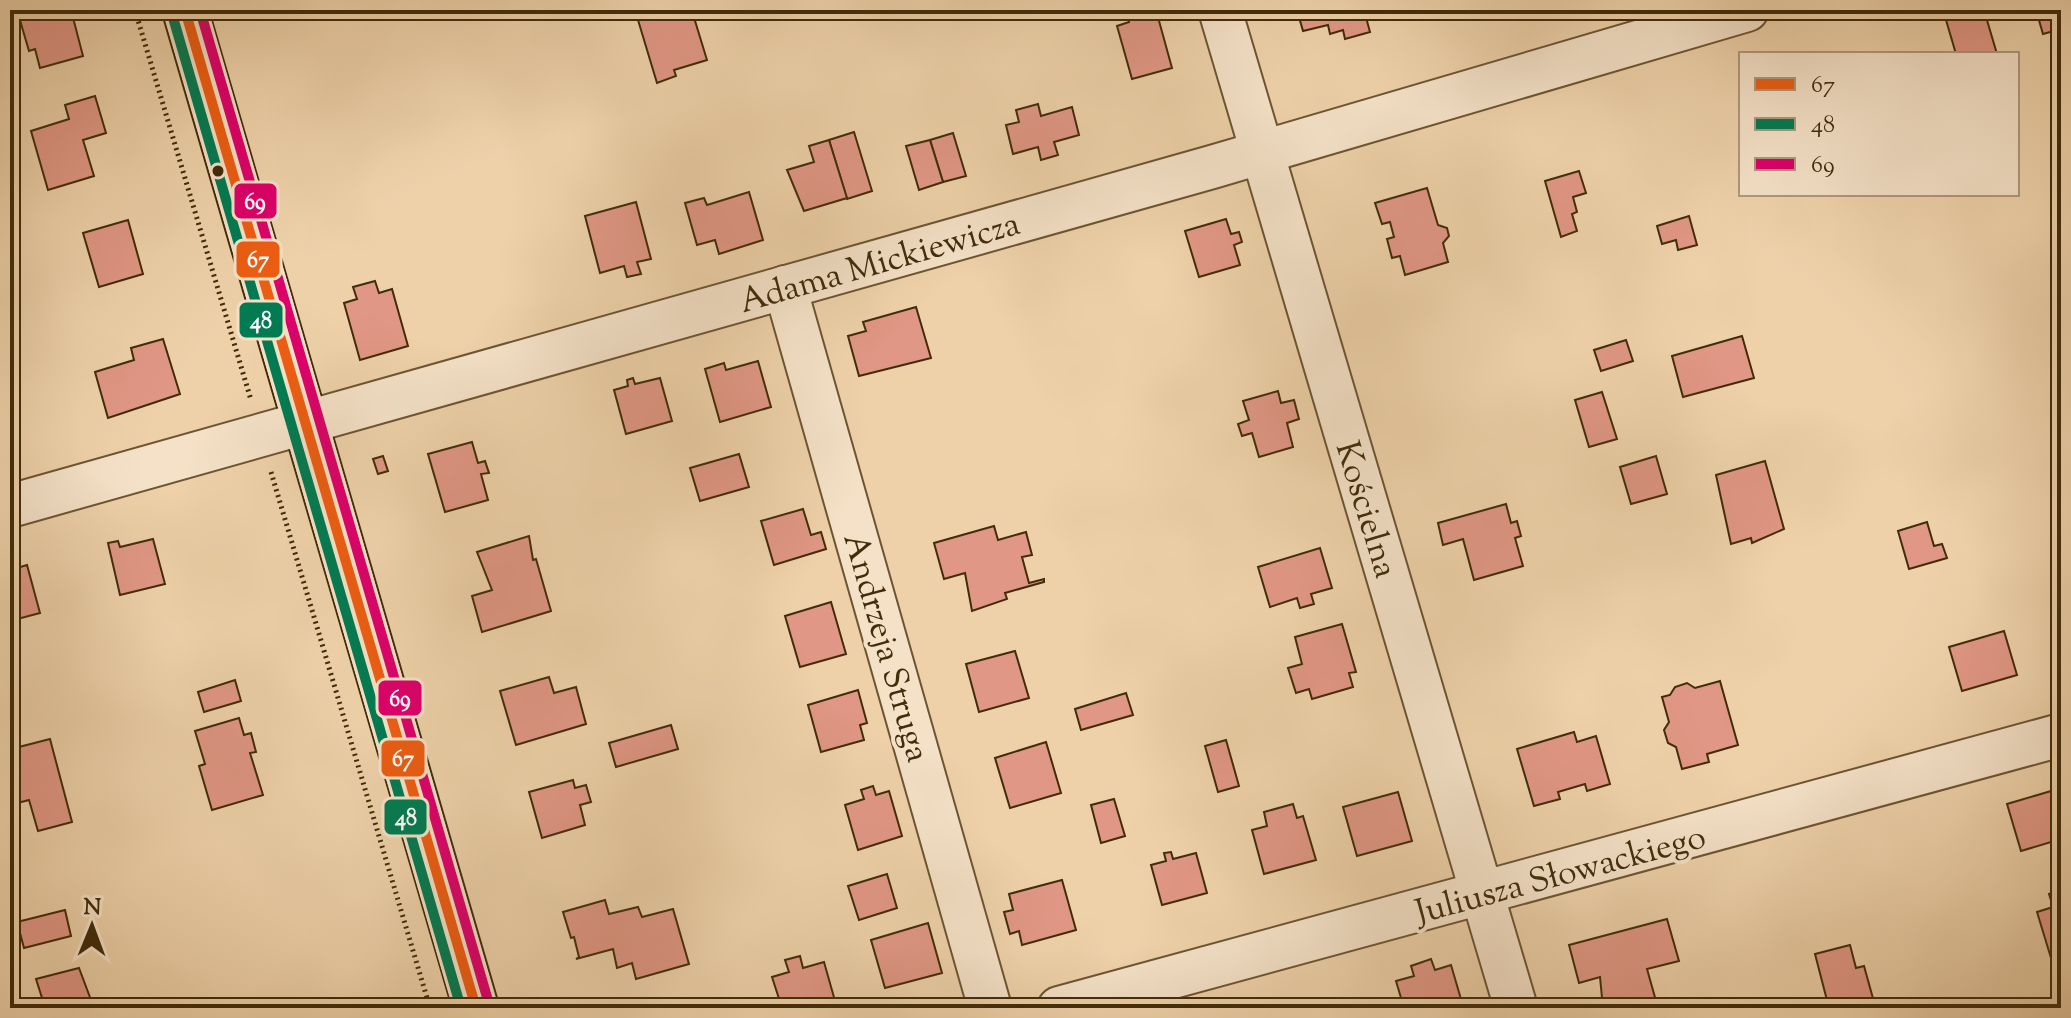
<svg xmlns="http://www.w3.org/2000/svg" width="2071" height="1018" font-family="'Sorts Mill Goudy',serif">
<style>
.building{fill:#e09785;stroke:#412c0b;stroke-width:2}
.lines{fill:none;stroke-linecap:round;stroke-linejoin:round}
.street-casing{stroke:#6c5532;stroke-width:46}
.secondary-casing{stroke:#412c0b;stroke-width:48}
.path{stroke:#412c0b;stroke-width:5;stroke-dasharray:2 4;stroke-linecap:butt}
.street{stroke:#f4e1c7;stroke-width:42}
.secondary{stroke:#f4e1c7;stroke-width:44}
.bus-1-casing{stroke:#f4e1c7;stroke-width:16}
.bus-2-casing{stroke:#f4e1c7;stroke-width:16}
.bus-3-casing{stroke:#f4e1c7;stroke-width:16}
.bus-1{stroke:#ec5d12;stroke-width:10}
.bus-2{stroke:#017b52;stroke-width:10}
.bus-3{stroke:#dc006a;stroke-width:10}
.bus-dot{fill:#412c0b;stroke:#f4e1c7;stroke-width:3}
.labels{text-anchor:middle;stroke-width:8;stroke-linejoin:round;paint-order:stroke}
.street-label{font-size:34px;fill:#412c0b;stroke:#f4e1c7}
.line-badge{stroke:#f4e1c7;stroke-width:3}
.badge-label{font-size:22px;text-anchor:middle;font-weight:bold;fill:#fff}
</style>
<rect width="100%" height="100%" fill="#eed1a9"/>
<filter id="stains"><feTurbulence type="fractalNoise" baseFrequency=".0025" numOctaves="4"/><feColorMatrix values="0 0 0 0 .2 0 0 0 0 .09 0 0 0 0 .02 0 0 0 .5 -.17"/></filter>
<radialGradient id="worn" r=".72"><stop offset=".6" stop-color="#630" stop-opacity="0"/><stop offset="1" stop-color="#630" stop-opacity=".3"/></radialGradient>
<g class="building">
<path d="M17,10H71L83,56L40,68L35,49L29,51Z"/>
<path d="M669,10L673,17L692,11L707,60L674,70L676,76L657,83L638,20Z"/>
<path d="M1156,10L1172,68L1132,79L1117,26L1129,22L1128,17Z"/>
<path d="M1297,10H1364L1370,32L1345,39L1343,30L1330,34L1328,25L1303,31Z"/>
<path d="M1984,10L1997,54H1956L1946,20Z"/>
<path d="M2036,10H2061V29L2043,34Z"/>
<path d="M95,96L106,133L83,140L94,176L48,190L31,131L69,119L65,105Z"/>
<path d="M11,104L17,125L10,127V105Z"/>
<path d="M1038,104L1041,116L1072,107L1079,135L1054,142L1058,155L1041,160L1038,147L1013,154L1006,125L1019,122L1016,110Z"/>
<path d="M854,132L872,191L847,199L829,140Z"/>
<path d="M953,133L966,176L943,182L930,140Z"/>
<path d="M829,140L847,198L804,211L787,170L814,162L809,146Z"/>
<path d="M930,140L943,182L919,190L906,146Z"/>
<path d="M1579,171L1586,193L1573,197L1577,212L1572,214L1577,231L1561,237L1545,181Z"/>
<path d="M1427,188L1438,225L1447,228L1449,236L1443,243L1448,262L1405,275L1400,256L1392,258L1387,239L1394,237L1390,222L1382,224L1375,203Z"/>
<path d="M749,192L763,240L719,254L715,240L697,245L685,203L704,198L707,205Z"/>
<path d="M636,202L651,259L637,262L641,274L627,277L624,266L600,273L585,216Z"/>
<path d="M1689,216L1697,245L1678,250L1676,240L1662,244L1657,226Z"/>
<path d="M1226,219L1231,234L1239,232L1242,242L1234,245L1240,265L1199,277L1185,231Z"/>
<path d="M128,220L143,274L99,287L83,233Z"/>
<path d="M375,281L379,293L392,289L408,346L360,360L344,303L357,299L353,287Z"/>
<path d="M916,307L931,358L859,376L848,336L866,331L863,322Z"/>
<path d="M1742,336L1754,378L1683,397L1672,356Z"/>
<path d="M163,339L180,394L108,418L95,372L134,360L131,348Z"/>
<path d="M1626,340L1633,361L1601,371L1594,350Z"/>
<path d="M758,361L771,407L720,422L705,369L724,363L726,370Z"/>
<path d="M633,378L635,384L660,378L672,421L626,434L614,390L628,386L627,380Z"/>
<path d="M1278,391L1281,403L1294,400L1299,419L1287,423L1293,447L1259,457L1252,433L1242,436L1238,424L1249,420L1243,401Z"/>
<path d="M1602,392L1617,439L1589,447L1575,400Z"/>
<path d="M472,442L478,463L485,461L489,473L481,474L488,500L445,512L428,454Z"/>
<path d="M739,454L749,487L700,501L690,468Z"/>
<path d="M383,456L388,471L378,474L373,459Z"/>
<path d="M1656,456L1667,494L1631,504L1620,467Z"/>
<path d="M1765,461L1784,529L1752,543L1751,538L1731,544L1716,475Z"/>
<path d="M1506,504L1511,523L1517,521L1521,536L1515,538L1523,566L1474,580L1463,539L1443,545L1438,523Z"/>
<path d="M803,509L811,535L821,532L826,549L774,565L761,521Z"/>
<path d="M1927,522L1934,546L1942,544L1947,558L1909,569L1898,531Z"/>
<path d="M994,526L998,540L1026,532L1032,555L1022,557L1029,583L1044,579V582L1005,593L1007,599L972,611L965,573L944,579L934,543Z"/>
<path d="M529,536L533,560L536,559L551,611L482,632L472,596L492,590L477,552Z"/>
<path d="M153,539L165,584L120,595L108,543L118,541L120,547Z"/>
<path d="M1320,548L1332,588L1311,594L1314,604L1300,608L1297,598L1270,607L1258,567Z"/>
<path d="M27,565L40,613L10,621V570Z"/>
<path d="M831,602L846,654L800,667L785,616Z"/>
<path d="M1342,624L1356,672L1349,673L1353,687L1312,699L1309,689L1296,693L1288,668L1302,664L1295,637Z"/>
<path d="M2004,631L2017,675L1962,691L1949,647Z"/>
<path d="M1015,651L1029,698L979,712L966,664Z"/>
<path d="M549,677L554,693L576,687L586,724L516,745L500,691Z"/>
<path d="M235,680L241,701L204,712L198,692Z"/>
<path d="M1720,681L1738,745L1707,754L1709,762L1682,769L1676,747L1668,743L1664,730L1669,722L1662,697L1670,695L1675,687L1687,683L1695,688Z"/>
<path d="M858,690L867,723L860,725L864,740L821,752L808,705Z"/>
<path d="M1126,693L1133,715L1081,730L1075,709Z"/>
<path d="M239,718L244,735L251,733L256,752L250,753L263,795L212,810L199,766L205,764L195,731Z"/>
<path d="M671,725L678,749L616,767L609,743Z"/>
<path d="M1574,732L1577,742L1596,736L1610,784L1587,791L1585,784L1558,792L1560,799L1534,806L1517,749Z"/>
<path d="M50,739L72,822L38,831L29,800L10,805V762L19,760L15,748Z"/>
<path d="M1226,740L1239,786L1218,792L1205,746Z"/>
<path d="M1046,742L1061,793L1010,808L995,758Z"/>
<path d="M573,780L575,788L586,785L591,802L580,805L585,825L542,838L529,792Z"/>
<path d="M873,786L876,795L889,791L902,836L858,850L845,805L864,799L861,790Z"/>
<path d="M2051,791L2055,804L2061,802V839L2021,851L2007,804Z"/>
<path d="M1398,792L1412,841L1357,856L1343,807Z"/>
<path d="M1114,799L1125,836L1101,843L1091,805Z"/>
<path d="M1293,804L1297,818L1303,816L1316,860L1264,874L1252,830L1267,826L1264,812Z"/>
<path d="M1171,852L1173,859L1196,853L1207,893L1162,905L1151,865L1166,861L1164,853Z"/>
<path d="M887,874L897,908L859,920L848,886Z"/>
<path d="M1062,880L1076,930L1022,945L1019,931L1010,934L1004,912L1013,910L1009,894Z"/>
<path d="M2061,890V955L2051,958L2037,912L2053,907L2049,894Z"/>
<path d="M605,900L609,914L638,907L642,917L673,909L689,964L636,979L632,963L617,968L613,949L576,959L579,957L574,937L571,938L563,912Z"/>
<path d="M65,910L71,936L24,948L17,922Z"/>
<path d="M1667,919L1679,961L1647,969L1658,1008H1603L1600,977L1579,983L1569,945Z"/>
<path d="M928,923L942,973L885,988L871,940Z"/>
<path d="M1850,945L1856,968L1864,966L1874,1002L1851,1008H1829L1815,954Z"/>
<path d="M800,956L803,968L824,962L837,1008H782L772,977L789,972L785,960Z"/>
<path d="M1431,959L1435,970L1451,965L1463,1006L1404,1008L1396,981L1414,976L1411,966Z"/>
<path d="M79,968L94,1008H39L38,1002L43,1001L36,979Z"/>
</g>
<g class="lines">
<g class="street-casing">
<g id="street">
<path d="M1220,10L1516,1008"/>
<path d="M785,287L990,1008"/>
<path d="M10,506L1212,167L1747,10"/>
<path d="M1059,1008L2061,735"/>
</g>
</g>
<g class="secondary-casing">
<path id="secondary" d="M185,10L476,1008"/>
</g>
<g class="path">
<path d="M135,10L251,400"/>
<path d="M271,472L430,1008"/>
</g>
<use href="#street" class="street"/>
<use href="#secondary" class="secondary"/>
<g class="bus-1-casing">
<path id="bus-1" d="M185,10L476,1008"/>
</g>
<g class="bus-2-casing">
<path id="bus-2" d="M172,14L461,1008"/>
</g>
<g class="bus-3-casing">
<path id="bus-3" d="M200,10L489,1004"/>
</g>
<use href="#bus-1" class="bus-1"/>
<use href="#bus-2" class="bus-2"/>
<use href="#bus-3" class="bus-3"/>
</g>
<circle class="bus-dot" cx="218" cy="171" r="7"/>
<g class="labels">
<g class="street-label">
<text transform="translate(879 261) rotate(-16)" y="12">Adama Mickiewicza</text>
<text transform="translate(1368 509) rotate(73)" y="12">Kościelna</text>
<text transform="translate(888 647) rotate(74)" y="12">Andrzeja Struga</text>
<text transform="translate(1560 873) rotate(-15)" y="12">Juliusza Słowackiego</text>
</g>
</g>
<g class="line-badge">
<rect x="233" y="182" width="45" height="38" rx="8" fill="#dc006a"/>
<rect x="235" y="240" width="46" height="39" rx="8" fill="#ec5d12"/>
<rect x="238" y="301" width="46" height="38" rx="8" fill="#017b52"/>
<rect x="377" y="679" width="46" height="38" rx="8" fill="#dc006a"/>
<rect x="380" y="739" width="46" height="39" rx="8" fill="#ec5d12"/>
<rect x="383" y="798" width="45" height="38" rx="8" fill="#017b52"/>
</g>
<g class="badge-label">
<text x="255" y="209">69</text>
<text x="258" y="267">67</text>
<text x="261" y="328">48</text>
<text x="400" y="706">69</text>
<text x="403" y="766">67</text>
<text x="406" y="825">48</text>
</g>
<rect width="2071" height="1018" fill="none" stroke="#eed1a9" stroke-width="40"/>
<rect x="12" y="12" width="2047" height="994" fill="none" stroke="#412c0b" stroke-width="4"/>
<rect x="20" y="20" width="2031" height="978" fill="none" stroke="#412c0b" stroke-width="2"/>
<rect x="1739" y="52" width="280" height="144" fill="#f4e1c7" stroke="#ac997c" stroke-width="2"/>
<rect x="1755" y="78" width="40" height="12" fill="#ec5d12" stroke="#ac997c" stroke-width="2"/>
<text x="1811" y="92" font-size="24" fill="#412c0b">67</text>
<rect x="1755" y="118" width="40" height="12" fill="#017b52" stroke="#ac997c" stroke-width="2"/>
<text x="1811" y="132" font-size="24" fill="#412c0b">48</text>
<rect x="1755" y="158" width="40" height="12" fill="#dc006a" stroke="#ac997c" stroke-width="2"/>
<text x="1811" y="172" font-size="24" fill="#412c0b">69</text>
<g transform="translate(92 926) rotate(1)" stroke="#f4e1c7" stroke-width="6" paint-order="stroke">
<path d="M0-6L14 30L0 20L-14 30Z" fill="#412c0b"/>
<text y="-12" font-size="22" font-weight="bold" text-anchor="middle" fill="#412c0b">N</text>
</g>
<rect width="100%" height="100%" filter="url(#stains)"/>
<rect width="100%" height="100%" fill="url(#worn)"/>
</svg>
